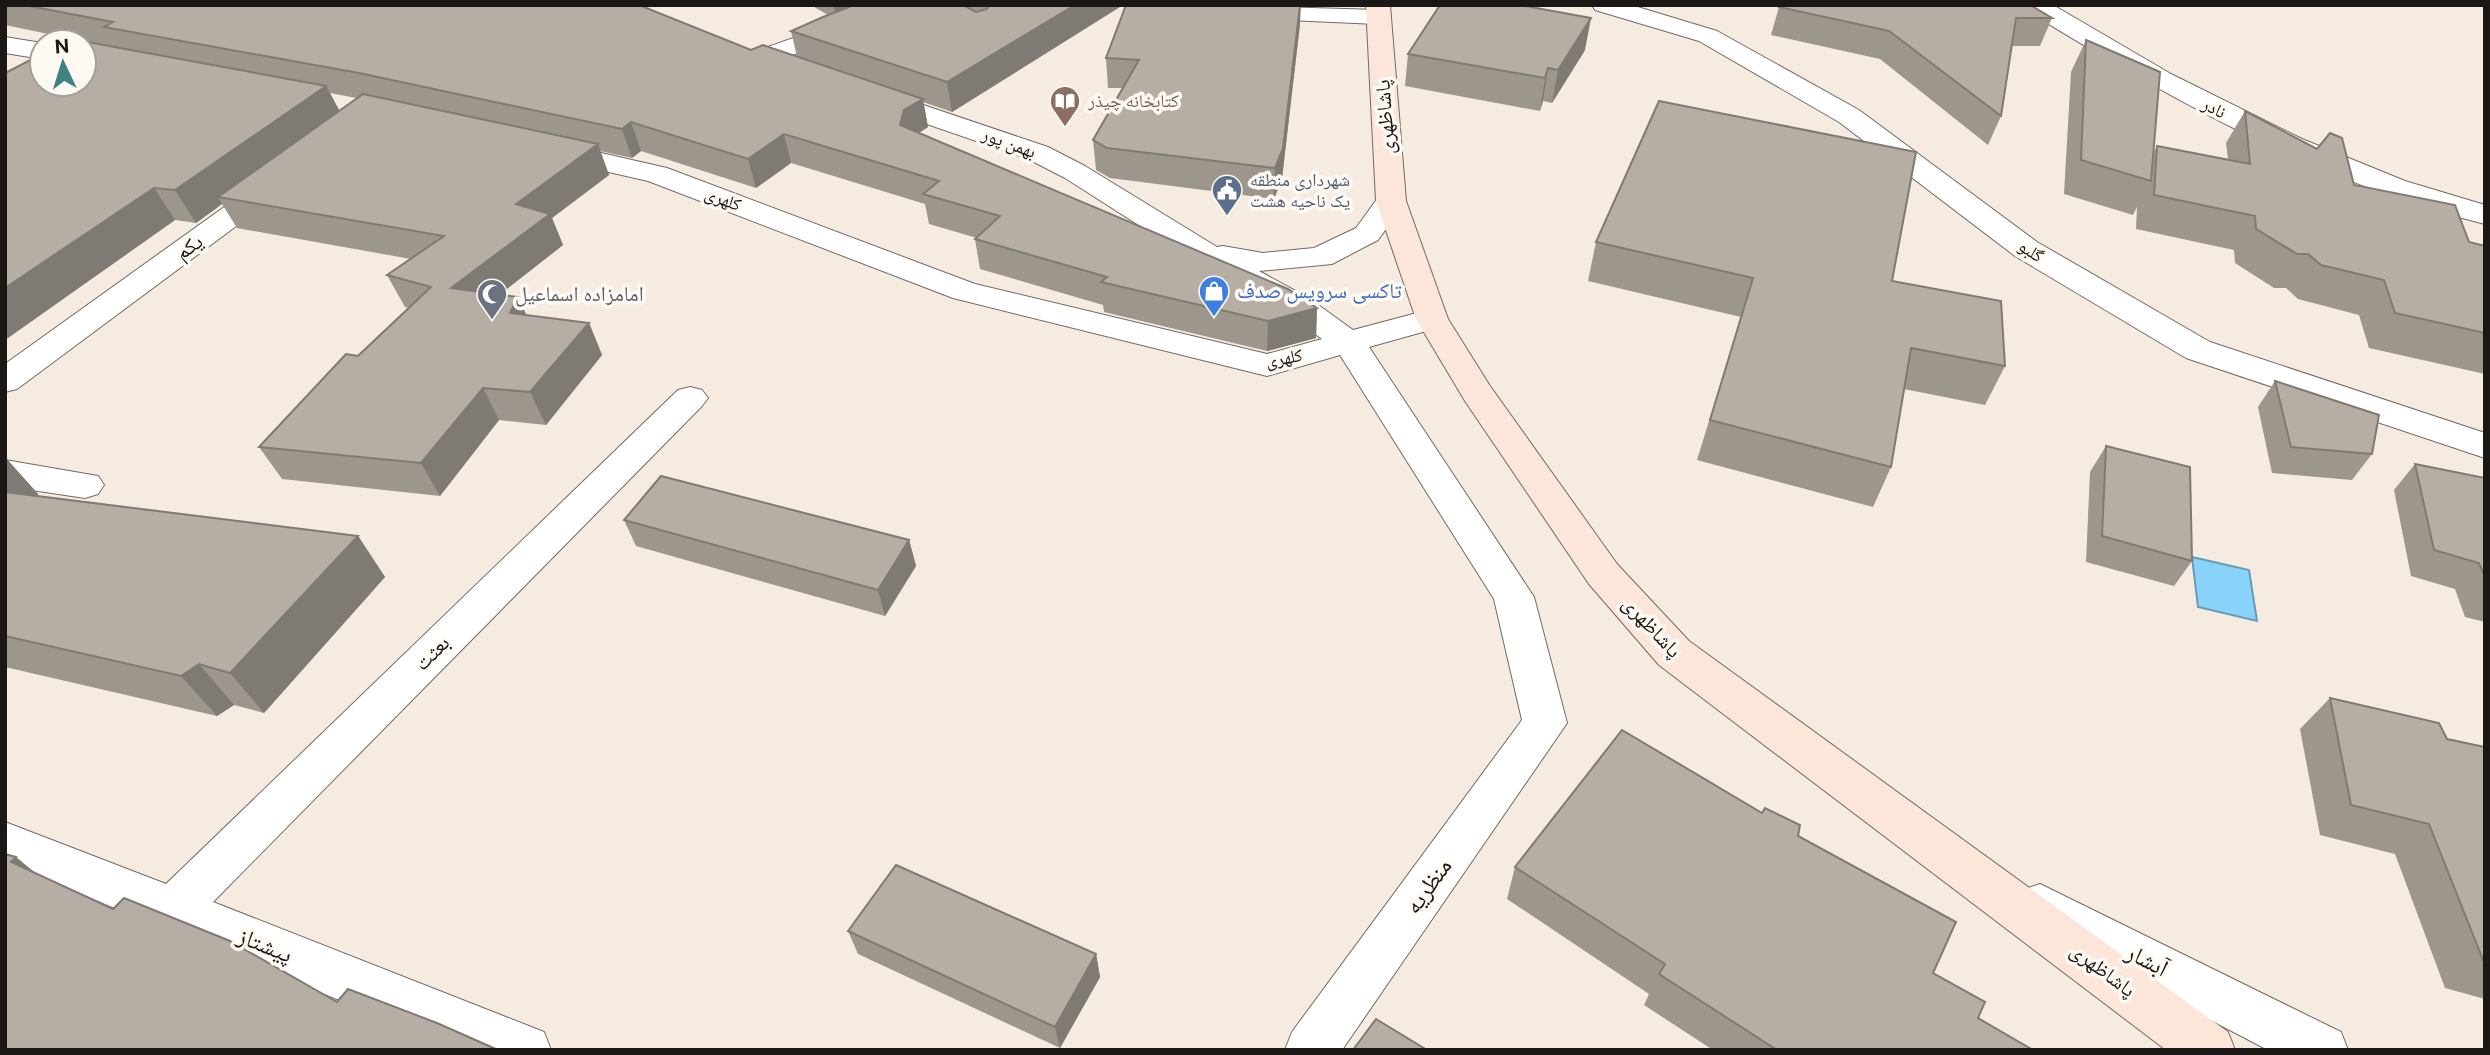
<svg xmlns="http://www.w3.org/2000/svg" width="2490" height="1055" font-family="'Public Sans','Noto Naskh Arabic',sans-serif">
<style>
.water{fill:#89d3fb;stroke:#689bb6;stroke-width:2}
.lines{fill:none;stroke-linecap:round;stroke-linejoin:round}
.minor-casing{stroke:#736b62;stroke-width:2}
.secondary-casing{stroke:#736b62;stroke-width:2}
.minor{fill:#fff;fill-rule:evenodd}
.secondary{fill:#fce5d9;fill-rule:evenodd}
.wall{fill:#9d968d;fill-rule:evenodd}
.shaded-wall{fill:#7f7a73}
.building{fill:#b6aea4;stroke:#7f7a73;stroke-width:2}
.labels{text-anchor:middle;stroke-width:7;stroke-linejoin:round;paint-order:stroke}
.far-education-label{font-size:18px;fill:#785e54;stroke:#fff9f3;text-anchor:start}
.far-street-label{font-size:18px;fill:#1a1714;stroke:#fff9f3}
.far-service-label{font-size:18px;fill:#4e5e75;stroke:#fff9f3;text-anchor:start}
.street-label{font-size:21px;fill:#1a1714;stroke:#fff9f3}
.shop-label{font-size:21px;fill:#366cbe;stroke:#fff9f3;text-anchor:start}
.worship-label{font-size:21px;fill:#5b616d;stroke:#fff9f3;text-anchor:start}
.near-street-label{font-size:24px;fill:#1a1714;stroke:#fff9f3}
</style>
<rect width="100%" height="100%" fill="#f5ebe1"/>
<path class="water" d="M2192,557L2249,570L2257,621L2198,607Z"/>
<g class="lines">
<g class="minor-casing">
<g id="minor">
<path d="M887,5H923L920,10L769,63L760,66L751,63L747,58L751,53Z"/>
<path d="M1592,5H1631L1717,31L1859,110L2037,242L2210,342L2485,433V458L2186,358L2015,256L1839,122L1699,41L1595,10Z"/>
<path d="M2023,5H2053L2171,74L2302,139L2405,181L2485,205V224C2320,183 2170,99 2026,10Z"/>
<path d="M1247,6L1378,10L1387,12L1390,17L1387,22L1378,24L1238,18L1235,13L1238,8Z"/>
<path d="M5,37L42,43V59L5,53Z"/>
<path d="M876,89L1048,147L1085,166L1217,247L1223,246L1263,253L1314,248L1356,228L1380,195L1391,192L1402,195L1406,201L1378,240L1332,264L1259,271L1310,299L1353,330L1432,309L1444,312L1448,319L1444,326L1369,347L1534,597L1567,723L1342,1050H1285L1292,1032L1522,720L1494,599L1340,355L1267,376L953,298L648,181L543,157L539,151L543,145L553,142L667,168L975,284L1267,354L1322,339L1286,313L1192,259L1065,178L1028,159L866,103L863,97L866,91Z"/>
<path d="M272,177L282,180L287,186L282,192L17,389L5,392V364L262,180Z"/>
<path d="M690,387L702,390L708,398L702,406L213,902L544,1032L551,1050H461L5,863V822L166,884L678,390Z"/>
<path d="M5,460L98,476L104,485L98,494L85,498L5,486Z"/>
<path d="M2040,884L2341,1032L2348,1050H2268L2023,922L2016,906L2023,890Z"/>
</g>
</g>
<g class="secondary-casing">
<path id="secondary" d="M1366,5H1390L1406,201L1448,319L1490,386L1617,564L1689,641L2228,1032L2235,1050H2166L1659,665L1589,584L1465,401L1416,319L1376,201Z"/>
</g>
<use href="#minor" class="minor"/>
<use href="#secondary" class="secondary"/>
</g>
<g class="wall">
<path d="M5,5H639L751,50L797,57L791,31L828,15L811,5H1123L952,112L923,102L928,127L919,133L1317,308L1316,338L1267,351L1104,312L1103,305L980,269L975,239L977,238L929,224L925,204L791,163L756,188L641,151L632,158L600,151L609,175L552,218L563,245L499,295L526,315L589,323L602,355L546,425L499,420L440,496L282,479L259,447L408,308L405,307L387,275L411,259L237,228L222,204L196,223L175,220L5,340L116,48L5,25ZM330,93L356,98L339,111Z"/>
<path d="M1126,5H1302L1301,6L1300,24L1282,178L1274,199L1110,178L1096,170L1093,140L1123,88H1108L1106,58Z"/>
<path d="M1779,7L2052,18L2040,46H2012L2001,116L1988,145L1880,59L1771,35Z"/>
<path d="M2086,40L2153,153L2157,146L2228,159L2226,143L2245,111L2354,185L2469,242L2485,246V374L2369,348L2359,315L2298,299L2286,288H2274L2235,263L2234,250L2136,229L2137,207L2133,215L2064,194L2071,72Z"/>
<path d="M1585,50L1552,103L1543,101L1540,111L1405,86L1408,54Z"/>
<path d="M1596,242L1892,281L2005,366L1985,405L1904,389L1891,467L1873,507L1697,460L1741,317L1588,281Z"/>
<path d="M2275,381L2372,454L2352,480L2272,473L2258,407Z"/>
<path d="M2106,446L2192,561L2174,586L2086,562L2090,472Z"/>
<path d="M5,457L38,494L37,496L358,536L385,577L264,713L234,705L217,716L5,667Z"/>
<path d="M2415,464L2485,478V622L2465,617L2455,589L2411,576L2394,490Z"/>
<path d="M624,520L909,540L916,566L885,616L636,546Z"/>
<path d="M2330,698L2447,739L2485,747V999L2445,988L2395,854L2320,835L2300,729Z"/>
<path d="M1798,836L1933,973L1978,1018L2033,1050H1713L1644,1005L1649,994L1507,899L1515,867Z"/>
<path d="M848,931L1096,954L1100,977L1060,1048L858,954Z"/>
</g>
<g class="shaded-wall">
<path d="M833,5H879L837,20Z"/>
<path d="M1075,5H1123L952,112L947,82Z"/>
<path d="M1300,5V24L1282,178L1274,199L1275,168Z"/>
<path d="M1591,18L1585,50L1552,103L1558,70Z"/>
<path d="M1548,68L1543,101L1540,111L1545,78Z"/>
<path d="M326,86L343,117L218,197L222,204L196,223L175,190Z"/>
<path d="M923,99L928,127L910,138L900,125L904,110Z"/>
<path d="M631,122L641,151L632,158L622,129Z"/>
<path d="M784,134L791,163L756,188L748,159Z"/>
<path d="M598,144L609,175L552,218L563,245L467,320L451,288L516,204Z"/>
<path d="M154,188L175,220L5,340V288Z"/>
<path d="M518,297L533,329L510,313Z"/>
<path d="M1317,308L1316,338L1267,351L1268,321Z"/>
<path d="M589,323L602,355L546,425L530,392Z"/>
<path d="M483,388L499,420L440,496L421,463Z"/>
<path d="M5,457L38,494L33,532L5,501Z"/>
<path d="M358,536L385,577L264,713L230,673Z"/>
<path d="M909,540L916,566L885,616L878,590Z"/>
<path d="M199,664L234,705L217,716L181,676Z"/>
<path d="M16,857L56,890L11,862Z"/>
<path d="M1096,954L1100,977L1060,1048L1055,1027Z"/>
</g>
<g class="building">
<path d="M24,5H639L751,50L763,45L923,99L904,110L900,125L1288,289L1317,308L1268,321L1101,282L1107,277L975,239L1000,216L923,194L939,181L784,134L748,159L631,122L622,129L359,73L104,27L113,22Z"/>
<path d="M854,5H963L976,12L987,9L990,5H1075L947,82L791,31L823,17Z"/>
<path d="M1126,5H1300L1283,148L1275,168L1107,148L1093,140L1139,60L1106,58Z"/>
<path d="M1440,5H1520L1591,18L1558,70L1548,68L1545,78L1408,54Z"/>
<path d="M1780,5H2030L2052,18H2016L2001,116L1889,31L1779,7Z"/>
<path d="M71,39L326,86L175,190L154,188L5,288V73L42,54V84H84V42H66Z"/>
<path d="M2086,40L2160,72L2151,181L2081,160Z"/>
<path d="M363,94L598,144L516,204L550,214L451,288L518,297L510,313L589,323L530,392L483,388L421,463L259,447L346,354L358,356L431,287L387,275L444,236L218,197Z"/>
<path d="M1659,101L1916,152L1892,281L2001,301L2005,366L1911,348L1891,467L1710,420L1753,278L1596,242Z"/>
<path d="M2245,111L2317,149L2330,133L2342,138L2354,185L2455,205L2469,242L2485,246V333L2395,313L2384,280L2321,265L2308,254H2297L2256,229L2255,216L2154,195L2157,146L2250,164Z"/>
<path d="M2275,381L2379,415L2372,454L2291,447Z"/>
<path d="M2106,446L2190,467L2192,561L2102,536Z"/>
<path d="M2415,464L2485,478V577L2479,563L2434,550Z"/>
<path d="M661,476L909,540L878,590L624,520Z"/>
<path d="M5,492L358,536L230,673L199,664L181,676L5,636Z"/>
<path d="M2330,698L2439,723L2447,739L2485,747V961L2483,960L2429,824L2351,805Z"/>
<path d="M1622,730L1762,813L1765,808L1800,825L1798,836L1956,922L1933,973L1985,1002L1978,1018L2033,1050H1777L1659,974L1665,964L1515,867Z"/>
<path d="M5,854L16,857L11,862L113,909L124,898L230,941L337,1002L348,989L437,1023L498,1050H5Z"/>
<path d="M896,865L1096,954L1055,1027L848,931Z"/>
<path d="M1376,1019L1427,1050H1353Z"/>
</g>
<defs>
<g id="library-pin" transform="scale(1.575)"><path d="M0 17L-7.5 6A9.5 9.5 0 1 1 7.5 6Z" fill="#8d6e63" stroke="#fff9f3"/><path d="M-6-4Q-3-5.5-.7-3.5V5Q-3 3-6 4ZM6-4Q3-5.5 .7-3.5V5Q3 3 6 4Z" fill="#fff"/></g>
<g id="civic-pin" transform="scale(1.575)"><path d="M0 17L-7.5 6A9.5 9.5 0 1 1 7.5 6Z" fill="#5c6f8a" stroke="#fff9f3"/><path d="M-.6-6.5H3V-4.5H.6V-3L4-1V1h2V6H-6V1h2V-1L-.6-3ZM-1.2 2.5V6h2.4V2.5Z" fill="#fff"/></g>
<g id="shop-pin" transform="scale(1.575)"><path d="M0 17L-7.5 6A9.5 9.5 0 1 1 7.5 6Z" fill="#3f7fe0" stroke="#fff9f3"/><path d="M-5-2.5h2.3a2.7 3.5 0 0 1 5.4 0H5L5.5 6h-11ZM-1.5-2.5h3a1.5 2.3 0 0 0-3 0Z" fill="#fff"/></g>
<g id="mosque-pin" transform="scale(1.575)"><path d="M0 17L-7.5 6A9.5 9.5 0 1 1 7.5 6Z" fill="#6b7280" stroke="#fff9f3"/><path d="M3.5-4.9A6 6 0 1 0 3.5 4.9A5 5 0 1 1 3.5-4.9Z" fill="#fff"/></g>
</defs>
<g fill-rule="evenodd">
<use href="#library-pin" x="1065" y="101"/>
<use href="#civic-pin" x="1227" y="190"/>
<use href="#shop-pin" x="1214" y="291"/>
<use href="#mosque-pin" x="492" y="294"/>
</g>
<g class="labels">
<g class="far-education-label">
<text x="1088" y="107">کتابخانه چیذر</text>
</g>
<g class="far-street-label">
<text transform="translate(2214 108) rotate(27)" y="6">نادر</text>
<text transform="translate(1009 143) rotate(20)" y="6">بهمن پور</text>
<text transform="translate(723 199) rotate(21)" y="6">کلهری</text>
<text transform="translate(2031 251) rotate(33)" y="6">گلبو</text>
<text transform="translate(1284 358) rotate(-10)" y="6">کلهری</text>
</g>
<g class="far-service-label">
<text x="1250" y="186">شهرداری منطقه<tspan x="1250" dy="21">یک ناحیه هشت</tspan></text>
</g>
<g class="street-label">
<text transform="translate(1385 117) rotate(-94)" y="7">پاشاظهری</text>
<text transform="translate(189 247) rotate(-36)" y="7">یکم</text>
<text transform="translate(1652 627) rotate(47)" y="7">پاشاظهری</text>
<text transform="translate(432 653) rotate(-45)" y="7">بعثت</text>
<text transform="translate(2103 970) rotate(37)" y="7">پاشاظهری</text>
</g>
<g class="shop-label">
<text x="1237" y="298">تاکسی سرویس صدف</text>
</g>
<g class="worship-label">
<text x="515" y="301">امامزاده اسماعیل</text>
</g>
<g class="near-street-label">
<text transform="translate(1428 886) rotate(-54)" y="8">منظریه</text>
<text transform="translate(265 945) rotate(22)" y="8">پیشتاز</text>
<text transform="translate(2147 960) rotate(27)" y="8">آبشار</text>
</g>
</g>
<rect width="2490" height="1055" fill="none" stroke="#1a1714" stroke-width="14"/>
<g transform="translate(63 63) rotate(356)"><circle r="33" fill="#fff9f3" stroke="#a39f9a" stroke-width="2"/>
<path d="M0-5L12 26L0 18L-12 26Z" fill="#3d8481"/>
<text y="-10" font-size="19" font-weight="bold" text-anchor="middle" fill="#1a1714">N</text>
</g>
</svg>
